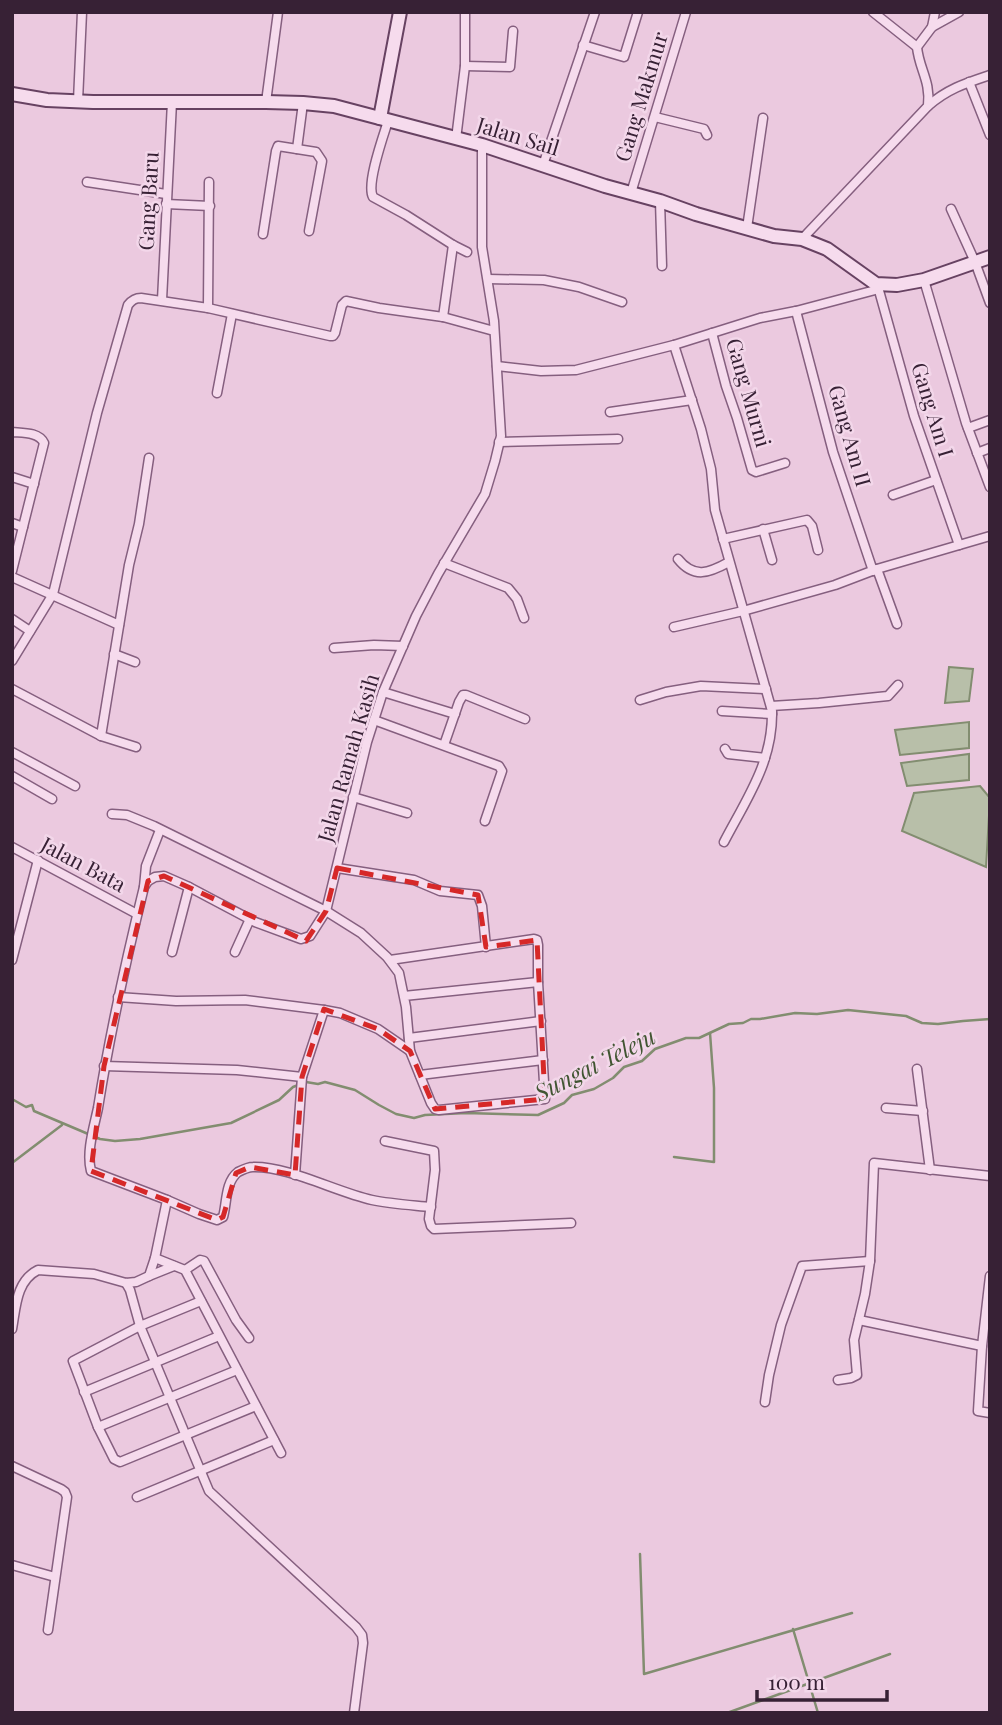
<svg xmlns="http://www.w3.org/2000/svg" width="1002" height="1725" font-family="'Playfair Display',serif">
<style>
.water{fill:#b8bfa9;stroke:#828d70;stroke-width:2}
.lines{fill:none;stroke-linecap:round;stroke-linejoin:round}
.stream{stroke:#828d70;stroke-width:2.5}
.street-casing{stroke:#855f7f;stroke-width:11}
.secondary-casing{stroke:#674262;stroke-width:16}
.street{stroke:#f6dbed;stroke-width:8}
.secondary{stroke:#f6dbed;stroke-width:12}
.marked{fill:none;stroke:#d62828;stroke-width:5;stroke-dasharray:14 9;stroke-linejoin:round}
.labels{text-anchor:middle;stroke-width:5;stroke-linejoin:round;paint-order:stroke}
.street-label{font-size:21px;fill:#372135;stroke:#f3d7ea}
.water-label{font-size:23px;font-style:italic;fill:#415532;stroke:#f3d7ea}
</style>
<rect width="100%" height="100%" fill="#ebc9df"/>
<g class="water">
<path d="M949,667L973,669L969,701L945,703Z"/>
<path d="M969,722V748L900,755L895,730Z"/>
<path d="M969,754V780L907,786L901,763Z"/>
<path d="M980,786L990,798L986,867L902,831L914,793Z"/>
</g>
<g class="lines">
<g class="stream">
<path d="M12,1099L26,1107L32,1105L34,1111L100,1139L115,1141L140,1139L231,1123L279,1100L293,1087L306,1082L318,1084L325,1082L355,1090L379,1105L396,1114L414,1118L425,1115L466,1113L538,1115L564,1103L572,1095L594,1089L613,1078L624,1067L642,1061L655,1049L686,1038H699L729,1024L743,1023L751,1019H760L795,1013L817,1014L848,1010L906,1016L922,1023L938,1024L963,1021L990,1019"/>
<path d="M674,1157L714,1162V1088L710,1033"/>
<path d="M12,1163L62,1125"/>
<path d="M640,1554L644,1674L852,1613"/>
<path d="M793,1629L818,1713"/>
<path d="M727,1713L890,1654"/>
</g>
<g class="street-casing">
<g id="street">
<path d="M873,12L917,47"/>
<path d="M932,27L935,12"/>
<path d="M583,45L624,57L638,12"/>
<path d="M465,66L510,67L513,31"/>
<path d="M969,82L990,135"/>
<path d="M78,101L82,12"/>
<path d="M266,102L278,12"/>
<path d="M928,106C947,89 966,83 990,75"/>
<path d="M655,117L704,129L707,135"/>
<path d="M388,121C383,137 366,184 373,197L406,215L453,245L467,252"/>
<path d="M456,139L465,66V12"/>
<path d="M297,149L303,103"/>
<path d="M543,165L595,12"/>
<path d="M87,182L166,194"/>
<path d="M631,193L686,12"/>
<path d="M660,201L662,266"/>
<path d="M166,204L210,206"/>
<path d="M951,209L975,262L990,303"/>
<path d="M747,228L763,118"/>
<path d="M263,234L276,151L278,146L316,152L322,161L309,231"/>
<path d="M802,239L928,106C931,81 919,69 917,47L932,27L959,12"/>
<path d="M488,279L544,280L579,287L622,302"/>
<path d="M924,280L966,423L990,487"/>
<path d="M878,287L914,416L959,545"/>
<path d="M162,300L172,102"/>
<path d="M208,308L209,182"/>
<path d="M796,311L833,452L873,571"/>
<path d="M443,317L494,331"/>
<path d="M712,333L726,386L737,418L752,470L756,472L785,463"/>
<path d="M674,345L701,429L711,469L715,510L772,711C773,762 747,798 724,842"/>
<path d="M497,366L541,371L576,370L674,345L760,318L796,311L879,289"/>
<path d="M217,393L232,314"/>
<path d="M610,412L692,400"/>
<path d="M968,428L990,420"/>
<path d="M12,432C23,433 39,432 44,443L12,571"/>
<path d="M499,442L618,439"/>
<path d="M977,453L990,448"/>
<path d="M12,477L34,484"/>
<path d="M893,495L936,480"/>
<path d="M12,523L23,527"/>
<path d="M763,529L772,560"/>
<path d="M723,539L807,520L812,526L818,550"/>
<path d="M678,559C694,579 709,573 729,562"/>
<path d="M444,563L508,588L517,599L524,618"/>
<path d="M877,569L897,624"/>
<path d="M12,577L119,625"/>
<path d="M12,619L30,631"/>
<path d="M674,627L743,611L835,585L877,569L990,536"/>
<path d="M334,648L374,645L403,646"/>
<path d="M114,654L135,662"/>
<path d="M12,661L53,594L97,413L128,305C132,300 135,298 141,298L208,308L330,336H333L335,333L342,305L346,301L379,308L443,317L453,245"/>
<path d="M12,689L101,736L136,747"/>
<path d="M383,692L455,714"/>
<path d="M640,700L666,692L701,686L766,689"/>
<path d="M771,706L819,703L888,696L898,685"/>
<path d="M722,711L772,714"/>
<path d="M374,720L499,766L502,771L485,821"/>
<path d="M101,736L129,565L139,524L149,458"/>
<path d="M444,745L459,702L463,695H466L525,719"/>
<path d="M725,749L728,754L765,758"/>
<path d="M12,752L75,786"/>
<path d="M12,776L52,799"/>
<path d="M353,797L407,813"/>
<path d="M112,814L127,815L154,826L326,911L361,933L387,957L399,973L406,1007L410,1051L431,1103L435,1109L439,1110L545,1099L538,982L404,996"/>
<path d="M12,847L137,914"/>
<path d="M337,868L414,880L440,891L478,895L482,906L486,947"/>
<path d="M144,887L146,866L160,830"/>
<path d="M172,952L189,887"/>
<path d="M235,952L250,919"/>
<path d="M12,960L38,860"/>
<path d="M390,960L534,939L537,940L538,945V982"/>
<path d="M118,997L176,1001L245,1000L324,1010L340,1013L378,1029L410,1051"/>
<path d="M409,1038L541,1021"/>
<path d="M104,1066L237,1070L302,1077"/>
<path d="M917,1069L930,1170"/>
<path d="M420,1075L543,1060"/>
<path d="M886,1108L923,1111"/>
<path d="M385,1141L434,1151L435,1170L429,1219L431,1226L434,1229L571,1223"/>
<path d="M295,1175L302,1077L324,1010"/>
<path d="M167,1200L199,1214L217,1220L223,1217C227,1203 225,1182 238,1172C242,1170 248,1167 253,1167C288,1166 336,1192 372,1200C391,1204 411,1205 431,1207"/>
<path d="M155,1258L185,1270L281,1453"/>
<path d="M185,1270L200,1260L204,1261L236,1320L249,1338"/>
<path d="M149,1276L174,1266"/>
<path d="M990,1276L982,1346L978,1411L990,1413"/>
<path d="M126,1283L130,1290L140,1326L209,1491L356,1627L362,1635L363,1643L354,1713"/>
<path d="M201,1301L140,1326L73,1361L98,1427L114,1459L120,1462L256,1406"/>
<path d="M859,1320L982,1346"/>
<path d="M12,1329C16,1307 16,1281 38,1270L94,1274L126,1283L136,1282L149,1276L155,1258L167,1200L91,1171C86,1152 94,1127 98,1108C110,1033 126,960 144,887L148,881L155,877L164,876L189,887L255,922L301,939L310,936L326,911L367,742L383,692L416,616L438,574L485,494L495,461L501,436L494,321L482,247V145"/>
<path d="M838,1380L851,1378L857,1375L854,1340L865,1294L870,1261L874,1163L990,1176"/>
<path d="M84,1392L219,1336"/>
<path d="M765,1402L769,1375L781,1325L802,1266L870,1261"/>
<path d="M98,1427L237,1370"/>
<path d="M12,1466L61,1489L65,1492L67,1497L48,1630"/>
<path d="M137,1497L274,1440"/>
<path d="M12,1565L55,1577"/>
</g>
</g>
<g class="secondary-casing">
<g id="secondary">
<path d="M12,94L47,100L93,102H266L303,103L334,106L482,145L605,186L660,201L696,214L774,236L802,239L827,249L876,284L897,285L924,280L990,257"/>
<path d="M380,118L400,12"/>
</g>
</g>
<use href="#street" class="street"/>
<use href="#secondary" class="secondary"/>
</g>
<path class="marked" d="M337,868L478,895L486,947L537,940L545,1099L435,1109L410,1051L378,1029L324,1009L302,1077L295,1175L250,1167L236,1173L223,1217L217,1220L91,1171L104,1066L148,881L164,876L306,941L326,911Z"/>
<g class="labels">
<g class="street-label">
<text transform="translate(642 97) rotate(-73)" y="7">Gang Makmur</text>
<text transform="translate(518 137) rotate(17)" y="7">Jalan Sail</text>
<text transform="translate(149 201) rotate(-87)" y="7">Gang Baru</text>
<text transform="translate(748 393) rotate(74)" y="7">Gang Murni</text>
<text transform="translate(932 410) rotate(73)" y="7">Gang Am I</text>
<text transform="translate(849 436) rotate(74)" y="7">Gang Am II</text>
<text transform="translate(349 758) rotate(-74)" y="7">Jalan Ramah Kasih</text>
<text transform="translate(83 865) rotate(28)" y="7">Jalan Bata</text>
</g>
<g class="water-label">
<text transform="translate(595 1065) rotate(-27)" y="8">Sungai Teleju</text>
</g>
</g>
<rect width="1002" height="1725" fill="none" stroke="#372135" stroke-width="28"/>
<path d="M757 1690v10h130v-10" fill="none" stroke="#372135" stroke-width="3.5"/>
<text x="768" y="1690" font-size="21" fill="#372135" stroke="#f3d7ea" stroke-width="5" paint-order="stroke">100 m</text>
</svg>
